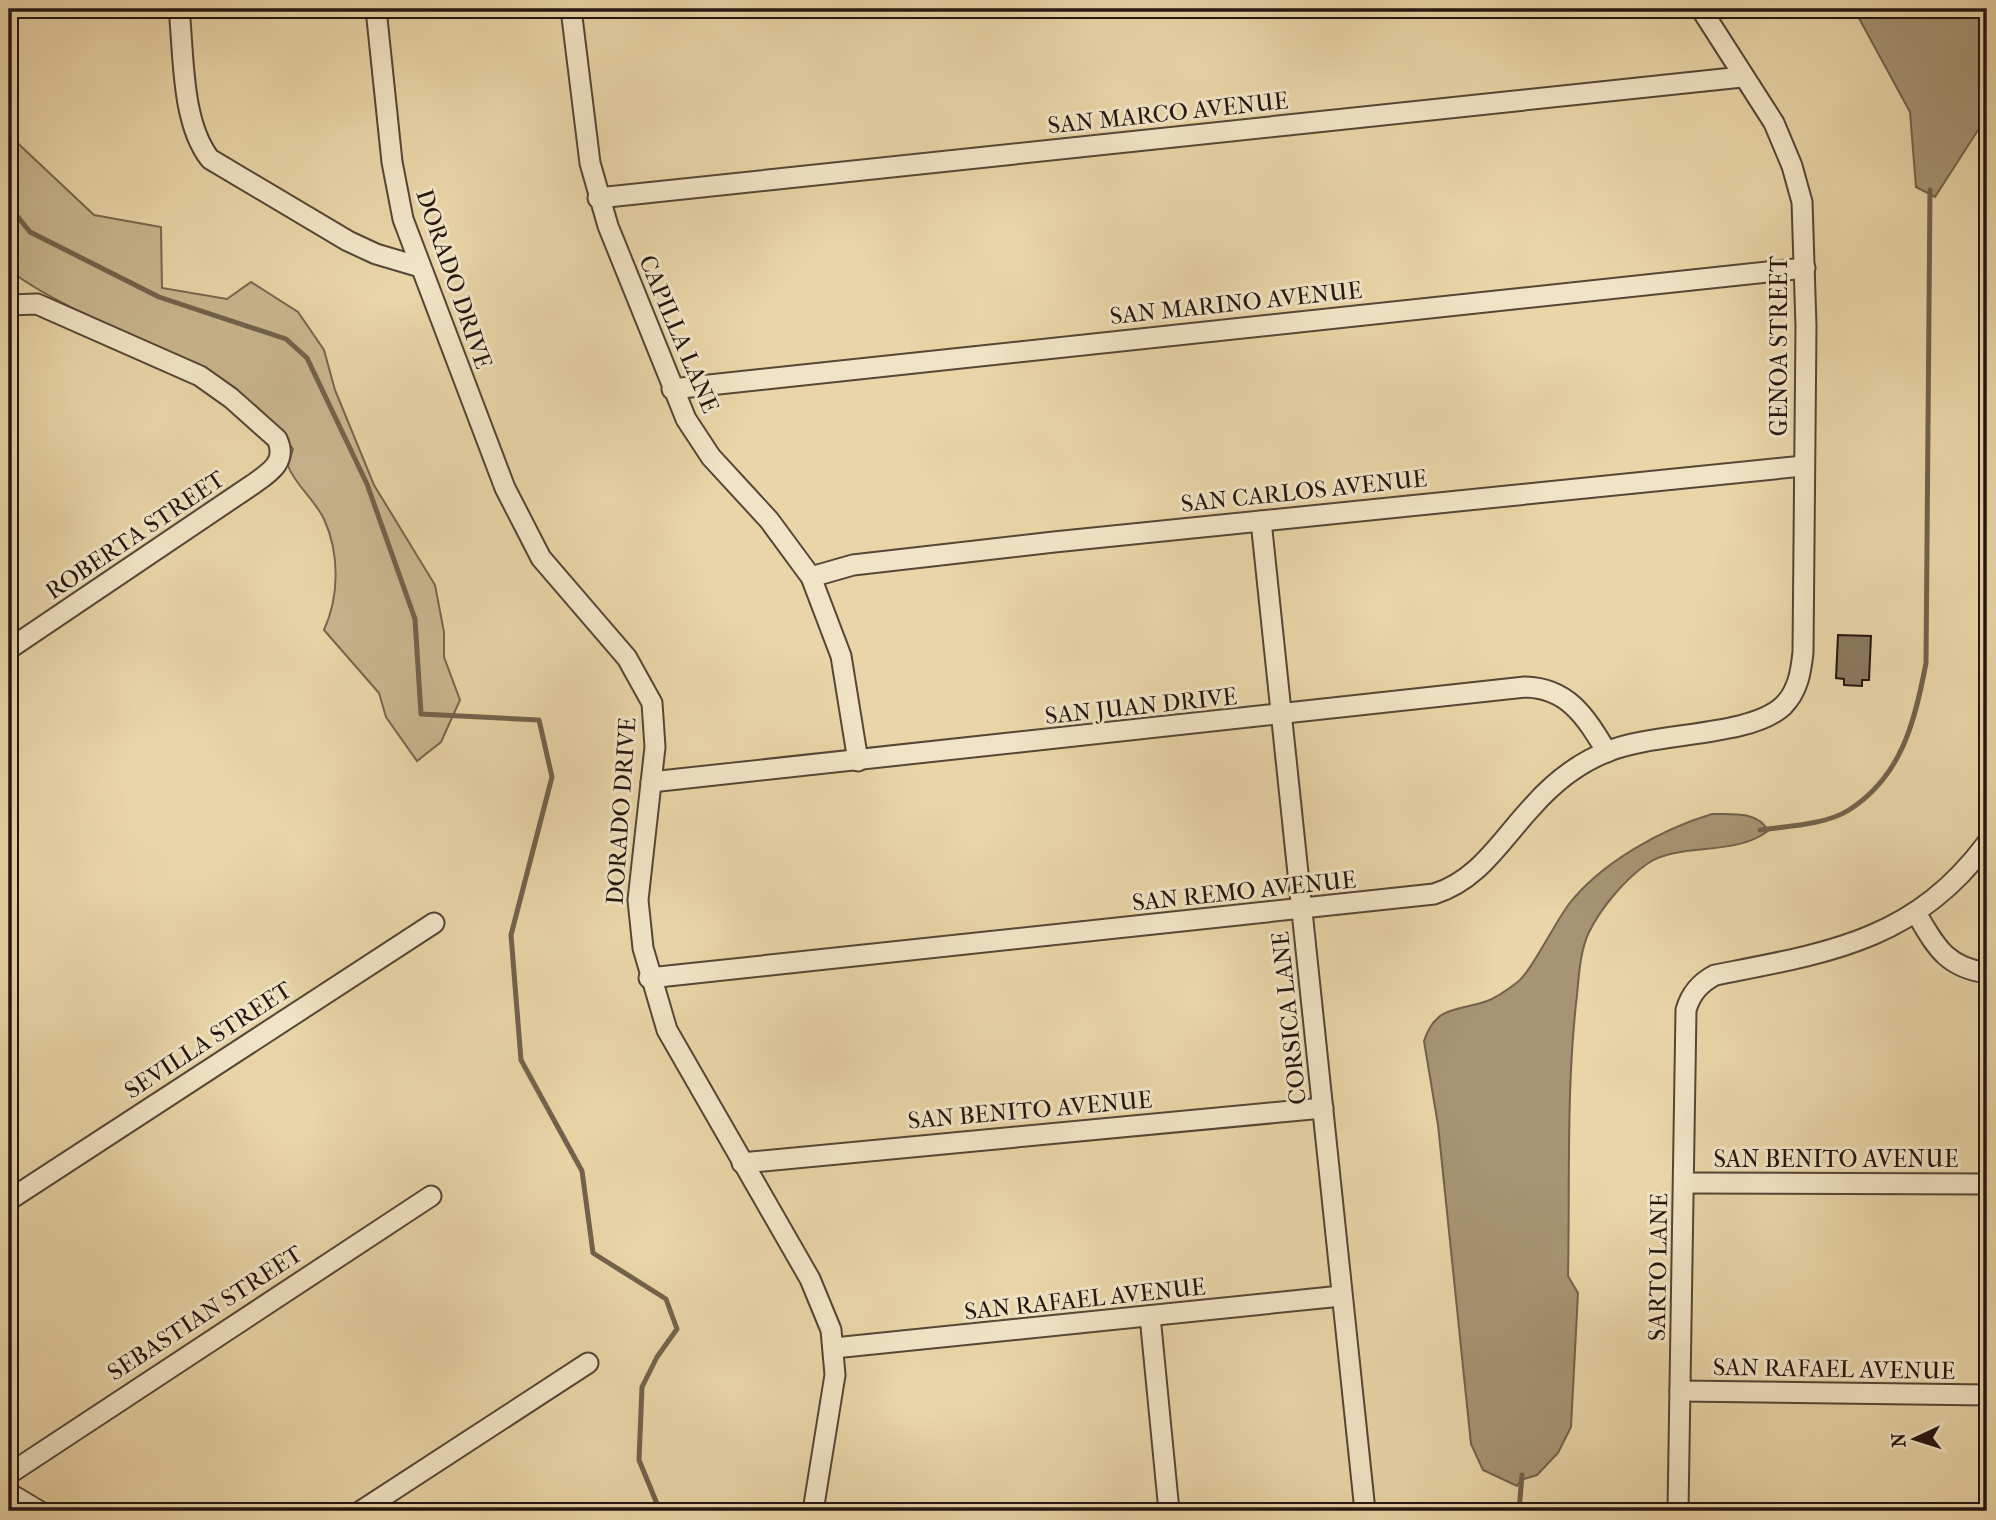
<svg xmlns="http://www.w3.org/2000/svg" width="1996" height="1520" font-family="'IM FELL French Canon',serif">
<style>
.green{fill:#c8b58d;stroke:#76664e;stroke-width:2}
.water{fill:#a69474;stroke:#72624c;stroke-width:2}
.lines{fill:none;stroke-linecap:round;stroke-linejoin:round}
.stream{stroke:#72624c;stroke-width:5}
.building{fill:#8a795f;stroke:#241610;stroke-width:2}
.minor-casing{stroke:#554636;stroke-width:23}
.minor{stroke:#f1e4c6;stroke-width:19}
.labels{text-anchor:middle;stroke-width:6;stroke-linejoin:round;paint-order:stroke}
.street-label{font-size:24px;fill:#241610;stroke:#f1e4c6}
</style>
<rect width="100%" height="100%" fill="#e9d5a7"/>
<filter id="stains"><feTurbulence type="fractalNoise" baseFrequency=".00286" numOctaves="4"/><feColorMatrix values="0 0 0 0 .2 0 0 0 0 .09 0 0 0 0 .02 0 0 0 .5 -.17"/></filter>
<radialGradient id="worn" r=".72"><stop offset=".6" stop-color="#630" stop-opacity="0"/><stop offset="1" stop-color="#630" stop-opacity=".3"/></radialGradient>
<path class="green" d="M9,135L94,215L161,227L162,288L227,299L251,282L298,312L324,350L335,390L374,485L435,585L444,632V657L460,700L441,742L417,761L386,717L379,693L324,630C339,597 340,554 324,519C315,500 296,486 288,466L293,449C229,351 100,338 9,270Z"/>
<g class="water">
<path d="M1854,9H1987V125L1980,127L1935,197L1916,187L1910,112Z"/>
<path d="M1712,814C1731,814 1759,811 1768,831C1734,857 1677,842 1647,864C1624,880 1601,908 1589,932C1580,951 1579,975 1577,995C1566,1088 1570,1182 1568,1276L1578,1293L1571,1427L1558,1453L1537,1475L1521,1480L1517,1486L1483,1470L1471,1444L1438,1125L1424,1041C1436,1004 1460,1011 1487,1001C1496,998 1507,990 1515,984C1530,975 1555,922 1569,904C1602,862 1662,829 1712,814Z"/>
</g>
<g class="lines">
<g class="stream">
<path d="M9,206L30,232L159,297L286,339L307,358L367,484L415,619L421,714L539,720L552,777L511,935L521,1060L582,1171L593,1253L666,1299L677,1329L657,1357L642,1387L639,1460L660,1511"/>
<path d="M1760,830C1788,826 1825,825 1849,810C1902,776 1915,721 1926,663L1930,190"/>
<path d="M1519,1511L1522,1475"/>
</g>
</g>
<path class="building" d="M1838,635L1871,636L1869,680H1862V686L1844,685V679L1836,678Z"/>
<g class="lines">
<g class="minor-casing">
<g id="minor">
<path d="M179,9C184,55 181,122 210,159L348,241L376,254L420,267"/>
<path d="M376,9L392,162L403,219L505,488L541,558L627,658L652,703L655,747L638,900L643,948L667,1030L810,1279L831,1330L835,1375L813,1511"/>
<path d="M571,9L590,163L608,226L686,419L711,457L769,520L811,577L841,656L858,761"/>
<path d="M598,198L1742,77"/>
<path d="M9,305L37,304L200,376L231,398L277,439C288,462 269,473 252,485L9,649"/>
<path d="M672,389L1805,268"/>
<path d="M1261,521L1365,1511"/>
<path d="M811,577L853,565L1054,542L1803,466"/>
<path d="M651,782L1525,687C1569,688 1586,718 1607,752"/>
<path d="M1916,913C1936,946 1945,967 1987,973"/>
<path d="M649,978L1434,894C1479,880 1501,840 1532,807C1553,783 1580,762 1609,751C1656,732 1750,737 1783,706C1798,691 1801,672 1803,652L1806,326L1802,202L1792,166L1774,123L1701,9"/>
<path d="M742,1163L1323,1108"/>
<path d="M1684,1183L1987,1184"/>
<path d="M9,1200L434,923"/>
<path d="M1150,1316L1169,1511"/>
<path d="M834,1348L1341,1296"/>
<path d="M1680,1391L1987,1395"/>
<path d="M9,1474L431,1196"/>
<path d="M9,1493L39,1511"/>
<path d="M361,1511L588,1363"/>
<path d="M1678,1511L1686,1010C1691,993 1700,983 1715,975C1828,953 1914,941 1987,843"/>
</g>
</g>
<use href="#minor" class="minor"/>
</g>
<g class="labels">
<g class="street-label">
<text transform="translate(1168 113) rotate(-6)" y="8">SAN MARCO AVENUE</text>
<text transform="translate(454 279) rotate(71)" y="8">DORADO DRIVE</text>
<text transform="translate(1236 303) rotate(-6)" y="8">SAN MARINO AVENUE</text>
<text transform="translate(679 334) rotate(67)" y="8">CAPILLA LANE</text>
<text transform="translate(1779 346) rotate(-90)" y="8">GENOA STREET</text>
<text transform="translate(1304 491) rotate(-6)" y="8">SAN CARLOS AVENUE</text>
<text transform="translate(135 535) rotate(-34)" y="8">ROBERTA STREET</text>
<text transform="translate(1141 706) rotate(-6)" y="8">SAN JUAN DRIVE</text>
<text transform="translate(621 811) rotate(-86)" y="8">DORADO DRIVE</text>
<text transform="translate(1244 891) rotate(-6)" y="8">SAN REMO AVENUE</text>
<text transform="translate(1289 1018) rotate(-96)" y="8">CORSICA LANE</text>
<text transform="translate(208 1040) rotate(-33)" y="8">SEVILLA STREET</text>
<text transform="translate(1030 1110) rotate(-5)" y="8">SAN BENITO AVENUE</text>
<text x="1836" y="1167">SAN BENITO AVENUE</text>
<text transform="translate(1658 1267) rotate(-89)" y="8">SARTO LANE</text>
<text transform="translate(1085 1299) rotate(-6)" y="8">SAN RAFAEL AVENUE</text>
<text transform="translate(205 1313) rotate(-33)" y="8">SEBASTIAN STREET</text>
<text transform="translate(1834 1369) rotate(1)" y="8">SAN RAFAEL AVENUE</text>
</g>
</g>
<rect width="1996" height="1520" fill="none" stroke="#e9d5a7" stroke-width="35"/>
<rect x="10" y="10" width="1975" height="1499" fill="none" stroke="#241610" stroke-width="3.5"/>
<rect x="18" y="18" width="1961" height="1485" fill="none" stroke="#241610" stroke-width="2"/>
<g transform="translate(1915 1439) rotate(266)" stroke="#f1e4c6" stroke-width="5" paint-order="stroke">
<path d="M0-5L12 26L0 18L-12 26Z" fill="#241610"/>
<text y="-10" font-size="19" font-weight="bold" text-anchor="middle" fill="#241610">N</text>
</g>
<rect width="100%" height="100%" filter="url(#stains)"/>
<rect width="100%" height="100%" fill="url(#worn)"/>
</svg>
